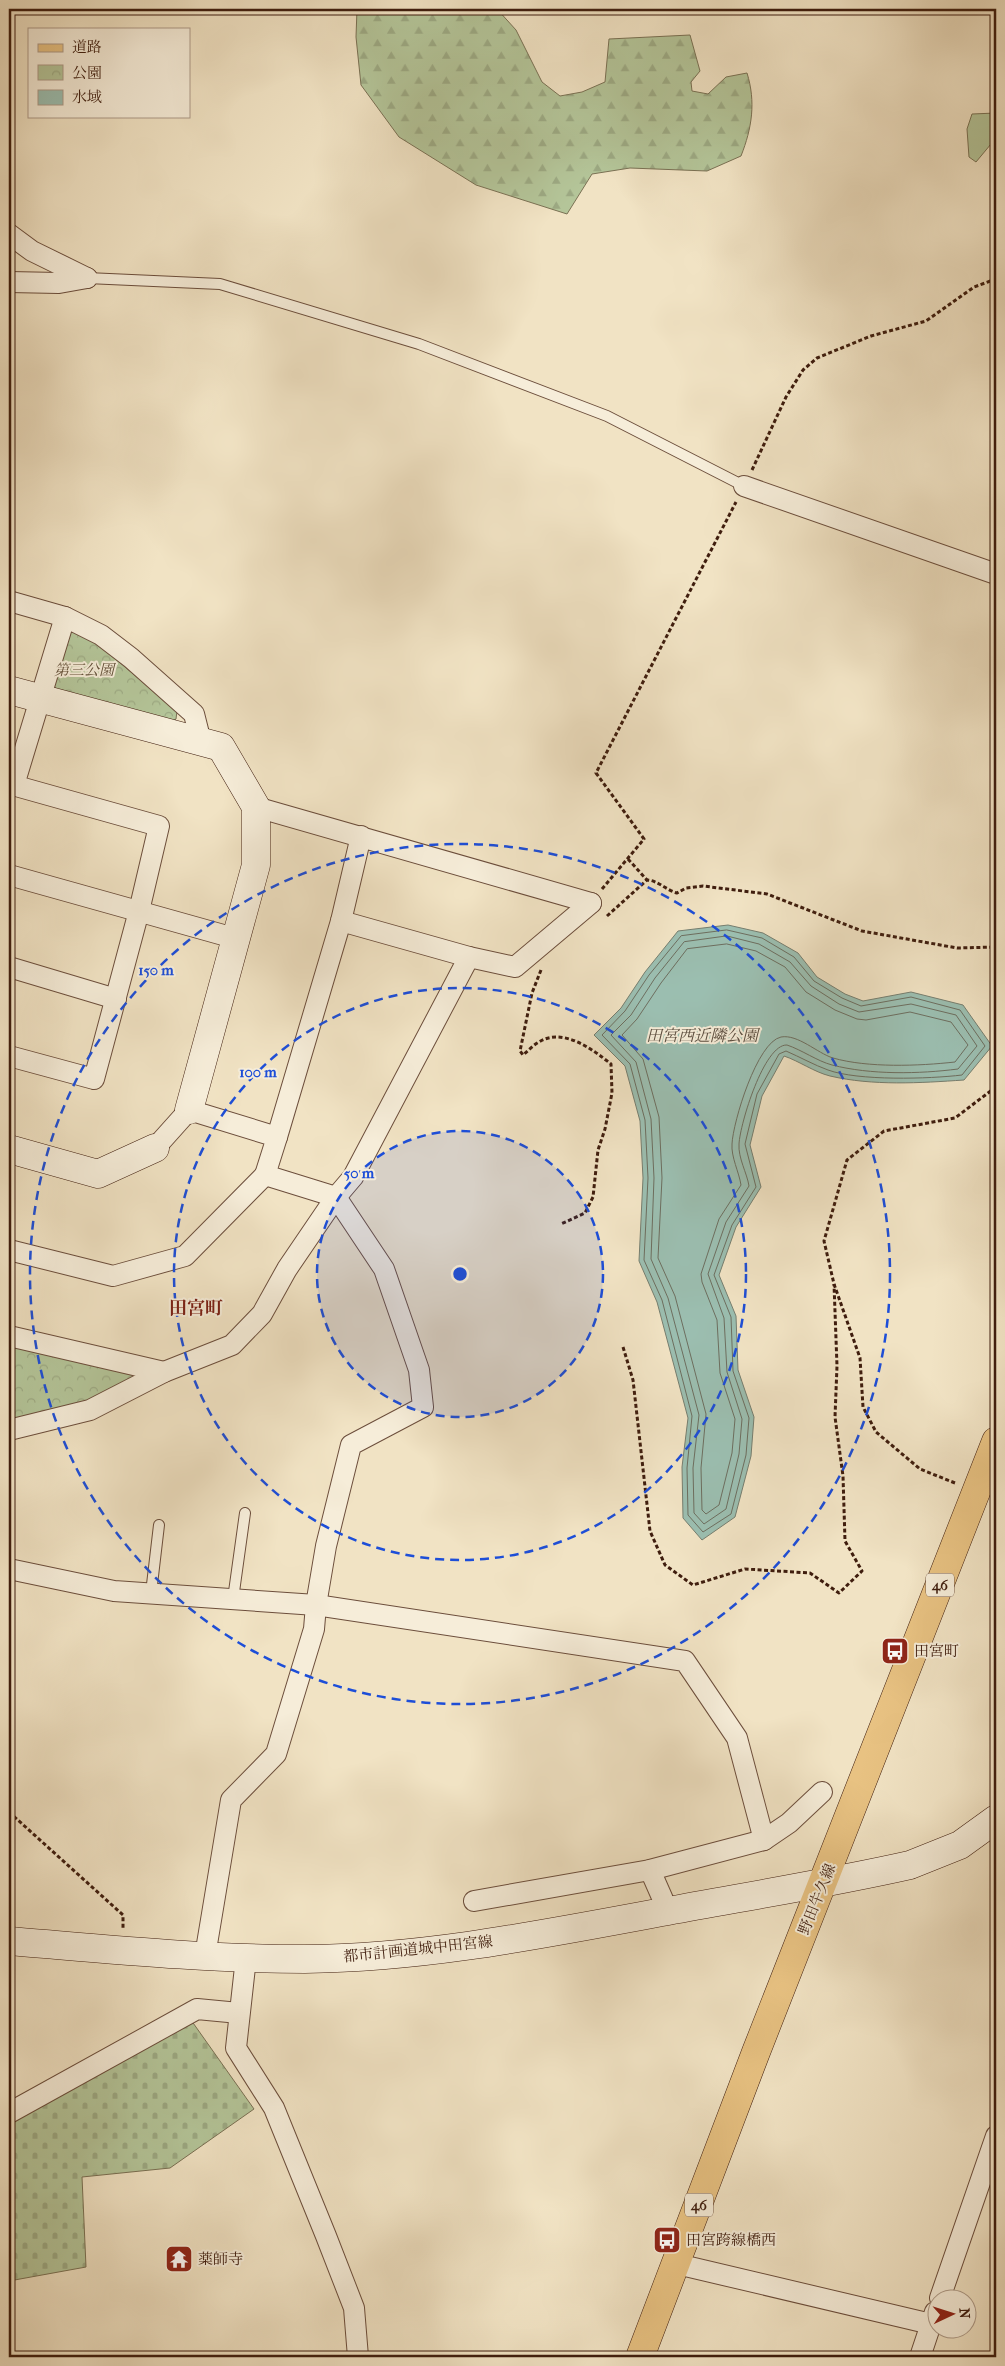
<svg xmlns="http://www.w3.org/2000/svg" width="1005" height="2366" font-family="'IM FELL French Canon','Noto Serif JP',serif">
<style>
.grass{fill:#b4c599;stroke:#7a7154}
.forest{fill:url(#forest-firs);stroke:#7a7154}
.cemetery{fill:url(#cemetery-stones);stroke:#7a7154}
.park{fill:url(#park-crowns);stroke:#7a7154}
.water{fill:#9bbeb0;stroke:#767e6f}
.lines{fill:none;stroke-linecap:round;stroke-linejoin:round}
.shore{stroke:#6d6e5f;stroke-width:1}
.lane-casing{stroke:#6c4e3c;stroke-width:12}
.street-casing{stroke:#6c4e3c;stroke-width:22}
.secondary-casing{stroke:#3f1d0e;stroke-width:29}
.primary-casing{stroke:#3f1d0e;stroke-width:29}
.path{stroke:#3f1d0e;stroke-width:3;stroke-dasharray:4 2.5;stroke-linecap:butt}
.lane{stroke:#f6edd9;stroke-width:10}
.street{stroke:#f6edd9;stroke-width:20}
.secondary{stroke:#f6edd9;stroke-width:28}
.primary{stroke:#e8c282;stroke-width:28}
.ring{fill:none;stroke:#1d4ed8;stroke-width:2.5;stroke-dasharray:9 6}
.labels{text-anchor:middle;stroke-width:4;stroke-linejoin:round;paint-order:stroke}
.shield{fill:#f6edd9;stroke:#765b4b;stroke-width:1}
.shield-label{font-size:14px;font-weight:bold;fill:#3f1d0e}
.park-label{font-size:15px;font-style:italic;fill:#624f38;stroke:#f6edd9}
.poi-label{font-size:15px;fill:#3f1d0e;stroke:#f6edd9;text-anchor:start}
.street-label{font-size:15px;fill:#3f1d0e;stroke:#f6edd9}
.water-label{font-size:16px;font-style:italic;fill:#5b4d3f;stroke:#f6edd9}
.quarter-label{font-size:18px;font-weight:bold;fill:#7a1f14;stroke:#f6edd9}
.centre{fill:#1d4ed8;stroke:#f6edd9;stroke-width:2.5}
.ring-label{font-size:15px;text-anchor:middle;font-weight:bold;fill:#1d4ed8;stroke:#f6edd9;stroke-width:4;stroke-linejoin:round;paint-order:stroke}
</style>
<defs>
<pattern id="forest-firs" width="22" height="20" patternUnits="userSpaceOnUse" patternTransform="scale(1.25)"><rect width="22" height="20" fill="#b4c599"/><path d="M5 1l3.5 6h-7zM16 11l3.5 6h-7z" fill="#9ca983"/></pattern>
<pattern id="cemetery-stones" width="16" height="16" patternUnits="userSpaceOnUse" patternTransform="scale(1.25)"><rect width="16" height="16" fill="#b4c599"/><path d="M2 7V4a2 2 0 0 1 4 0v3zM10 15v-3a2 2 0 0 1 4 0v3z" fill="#9ca983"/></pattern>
<pattern id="park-crowns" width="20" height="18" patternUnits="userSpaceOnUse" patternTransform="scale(1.25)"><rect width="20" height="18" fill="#b4c599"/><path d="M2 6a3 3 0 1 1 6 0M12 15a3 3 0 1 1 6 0" fill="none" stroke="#9ca983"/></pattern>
</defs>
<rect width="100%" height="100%" fill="#f1e3c4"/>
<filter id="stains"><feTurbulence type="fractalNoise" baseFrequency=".004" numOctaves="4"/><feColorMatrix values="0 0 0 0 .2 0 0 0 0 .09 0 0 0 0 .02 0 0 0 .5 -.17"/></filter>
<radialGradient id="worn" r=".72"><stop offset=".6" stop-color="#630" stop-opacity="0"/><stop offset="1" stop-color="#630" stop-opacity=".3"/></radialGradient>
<path class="grass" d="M996,113V138L976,162L969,157L967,129L972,114Z"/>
<path class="forest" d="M357,9H497L516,30L542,82L560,96L582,92L605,82L609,39L690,35L700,71L691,82L692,91L708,94L726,77L747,73C756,102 752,128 741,156L707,171L630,168L592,174L567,214L476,185L399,137L361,85L356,37Z"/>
<path class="cemetery" d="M191,2020L254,2109L170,2168L82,2177L86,2267L9,2281V2116Z"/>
<g class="park">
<path d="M78,632L86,634L177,711L176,719L170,723L60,692L50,683L65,633Z"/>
<path d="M9,1336L164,1372L9,1430Z"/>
</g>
<path class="water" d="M728,925L763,933L798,953L817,977L845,994L863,1001L911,992L963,1005L992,1046L964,1080C920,1083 873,1086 830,1076C814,1072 799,1061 784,1056L762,1096L750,1145L761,1187L736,1227L719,1275L736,1316L738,1370L754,1417L751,1456L735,1517L702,1540L683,1518L682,1467L688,1418L657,1302L639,1261L643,1178L640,1121L625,1066L594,1035L621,1008L645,972L678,931Z"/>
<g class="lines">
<g class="shore">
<path d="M727,930L762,938L794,957L814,981L842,998L861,1006L911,997L960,1010L985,1046L962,1075C929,1079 858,1081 828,1070C814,1065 800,1057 786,1051L779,1054L757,1094L745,1144L756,1187L732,1225L714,1275L731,1317L733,1371L749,1418L746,1455L731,1514L703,1532L688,1515L687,1468L692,1416L662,1300L644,1260L648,1178L645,1120L630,1064L602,1035L625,1011L649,975L681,936Z"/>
<path d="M727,936L759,944L790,962L811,986L839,1004L859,1012L911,1004L956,1015L977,1046L958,1069C919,1074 871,1075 832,1065C817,1061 802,1050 787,1045C764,1044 740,1124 739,1144C738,1158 747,1173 749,1186L726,1222L708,1274L724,1318L727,1372L742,1419L739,1454L726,1509L704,1524L694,1513L693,1468L699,1415L668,1298L651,1259L654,1178L651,1119L636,1062L611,1035L631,1015L655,978L684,942Z"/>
<path d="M727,944L756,951L785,967L806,992L835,1010L857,1019L866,1020L910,1012L951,1022L968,1045L955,1062C919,1066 868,1068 833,1058C817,1053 798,1034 781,1037C757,1042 733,1122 732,1144C731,1157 739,1172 741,1185L719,1219L701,1274L702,1282L717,1320L720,1373L735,1419L732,1453L719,1505L706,1514L702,1510L701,1468L706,1414L675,1296L658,1258L662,1178L659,1117L643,1059L622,1035L637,1019L661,983L687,949Z"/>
</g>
<g class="lane-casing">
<g id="lane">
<path d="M87,278L220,284L419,344L607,416L744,486"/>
<path d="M151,1593L159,1525"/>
<path d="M233,1599L245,1513"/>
</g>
</g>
<g class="street-casing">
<g id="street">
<path d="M9,234L32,251L87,278"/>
<path d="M9,282L59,283L87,278"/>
<path d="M744,486L996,574"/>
<path d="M9,601L65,617L14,785"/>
<path d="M65,617L101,635L131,658L194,714L201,742"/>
<path d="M9,784L159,826L139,911L94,1079L9,1056"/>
<path d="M256,807L591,903"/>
<path d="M9,875L234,938"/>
<path d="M341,921L469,957L515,967L591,903"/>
<path d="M9,967L116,999"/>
<path d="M277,1137L341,921L361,836"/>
<path d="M155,1148L189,1110L277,1137L265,1175L336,1197L384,1269L419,1370L423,1407L351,1445L326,1546L316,1605L314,1629L276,1754L231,1800L205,1956"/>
<path d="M9,1250L113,1276L185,1256L265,1175"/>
<path d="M9,1336L164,1372"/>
<path d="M9,1430L90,1410L164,1372L232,1345L262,1314L287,1269L336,1197L353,1177L469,957"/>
<path d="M9,1569L114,1591L316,1605L685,1661L737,1738L764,1840"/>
<path d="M650,1870L668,1911"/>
<path d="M474,1901L650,1870L764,1840L789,1823L822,1792"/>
<path d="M246,1958L236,2048L274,2108L326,2236L354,2308L358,2357"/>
<path d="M9,2113L197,2009L239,2013"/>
<path d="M677,2264L931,2324"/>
<path d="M940,2298L996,2136"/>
<path d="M920,2357L935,2312"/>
</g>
</g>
<g class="secondary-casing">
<g id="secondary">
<path d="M9,690L221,747L256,807V865L189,1110"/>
<path d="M9,1149L98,1174L155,1148"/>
<path d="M9,1941C107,1949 206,1959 305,1959C428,1958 548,1933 668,1911C749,1896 830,1883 910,1865L960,1845L996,1819"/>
</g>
</g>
<g class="primary-casing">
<path id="primary" d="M640,2357L756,2052L996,1441"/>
</g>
<g class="path">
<path d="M752,470L786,397L803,370L817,358L871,336L926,321L974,287L996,279"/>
<path d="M628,859L647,880"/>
<path d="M602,889L644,839L596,773L736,502"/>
<path d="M607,916L647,880C657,880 666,890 677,893L686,888L703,886L767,894L862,931L957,948L996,947"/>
<path d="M541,970L532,993L520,1051L523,1055C528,1051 533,1045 539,1042C563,1027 592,1049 611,1064L612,1093L605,1129L598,1150L593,1197L585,1213L561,1224"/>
<path d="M623,1347L633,1380L650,1531L665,1565L693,1585L745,1569L810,1573L839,1593L862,1571L845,1541L843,1476L835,1417L837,1366L834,1284"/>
<path d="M955,1483L920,1469L876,1432L863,1407L860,1358L834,1284L824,1241L847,1160L884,1131L955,1118L992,1090L996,1080"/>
<path d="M9,1812L123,1915V1928"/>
</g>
<use href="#lane" class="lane"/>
<use href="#street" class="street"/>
<use href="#secondary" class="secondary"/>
<use href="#primary" class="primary"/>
</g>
<circle cx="460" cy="1274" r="143" fill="#1d4ed8" fill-opacity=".12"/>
<g class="ring">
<circle cx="460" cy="1274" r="143"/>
<circle cx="460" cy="1274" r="286"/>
<circle cx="460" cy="1274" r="430"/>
</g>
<defs>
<g id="bus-square" transform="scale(1.4375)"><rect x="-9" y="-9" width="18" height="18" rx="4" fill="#8f2418" stroke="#f6edd9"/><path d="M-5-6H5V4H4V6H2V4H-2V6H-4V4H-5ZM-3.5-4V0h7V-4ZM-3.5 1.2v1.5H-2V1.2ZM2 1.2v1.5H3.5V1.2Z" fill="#fff"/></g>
<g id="temple-square" transform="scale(1.4375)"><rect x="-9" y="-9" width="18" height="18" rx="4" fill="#8f2418" stroke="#f6edd9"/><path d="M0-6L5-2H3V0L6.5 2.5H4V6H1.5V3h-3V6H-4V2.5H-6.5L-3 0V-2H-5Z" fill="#fff"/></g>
</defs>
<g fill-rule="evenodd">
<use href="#bus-square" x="895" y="1651"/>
<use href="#bus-square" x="667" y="2240"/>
<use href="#temple-square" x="179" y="2259"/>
</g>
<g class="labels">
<g class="shield">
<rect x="926" y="1573.5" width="28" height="23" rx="4"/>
<rect x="685" y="2193.5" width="28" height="23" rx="4"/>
</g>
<g class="shield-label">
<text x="940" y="1590">46</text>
<text x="699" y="2210">46</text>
</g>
<g class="park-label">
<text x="84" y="675">第三公園</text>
</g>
<g class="poi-label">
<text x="914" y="1656">田宮町</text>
<text x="686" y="2245">田宮跨線橋西</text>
<text x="198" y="2264">薬師寺</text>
</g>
<g class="street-label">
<text transform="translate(817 1899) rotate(-68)" y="5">野田牛久線</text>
<text transform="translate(418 1949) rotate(-6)" y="5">都市計画道城中田宮線</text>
</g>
<g class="water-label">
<text x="702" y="1041">田宮西近隣公園</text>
</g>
<g class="quarter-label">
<text x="196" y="1314">田宮町</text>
</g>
</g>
<circle cx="460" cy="1274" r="8" class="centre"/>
<g class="ring-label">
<text x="156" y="975">150 m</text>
<text x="258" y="1077">100 m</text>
<text x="359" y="1178">50 m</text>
</g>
<rect width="1005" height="2366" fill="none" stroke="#f1e3c4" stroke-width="30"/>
<rect x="10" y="10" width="985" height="2346" fill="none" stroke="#3f1d0e" stroke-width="2.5"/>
<rect x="15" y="15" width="975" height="2336" fill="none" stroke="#3f1d0e"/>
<rect x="28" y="28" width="162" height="90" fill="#f6edd9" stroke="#ad9a88"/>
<rect x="38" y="44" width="25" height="8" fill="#e8c282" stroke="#ad9a88"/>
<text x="72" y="52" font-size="15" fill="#3f1d0e">道路</text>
<rect x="38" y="65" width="25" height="15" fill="url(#park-crowns)" stroke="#ad9a88"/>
<text x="72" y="78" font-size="15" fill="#3f1d0e">公園</text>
<rect x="38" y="90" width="25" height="15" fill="#9bbeb0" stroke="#ad9a88"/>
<text x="72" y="102" font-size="15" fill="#3f1d0e">水域</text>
<g transform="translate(952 2314) rotate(86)"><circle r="24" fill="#f6edd9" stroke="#ad9a88"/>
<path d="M0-4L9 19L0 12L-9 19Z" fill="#8f2418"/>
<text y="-8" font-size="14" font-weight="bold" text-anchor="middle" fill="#3f1d0e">N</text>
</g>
<rect width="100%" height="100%" filter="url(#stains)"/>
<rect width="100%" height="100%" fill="url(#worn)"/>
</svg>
